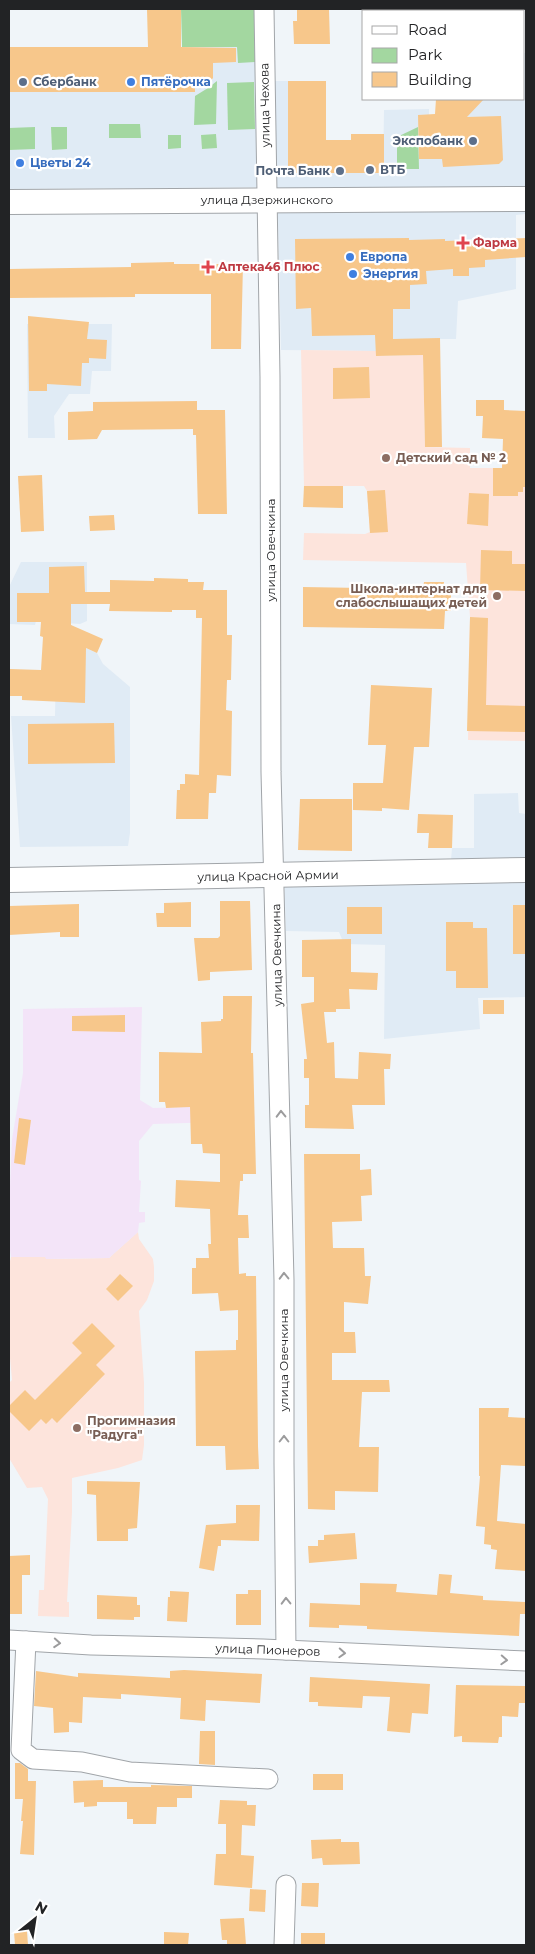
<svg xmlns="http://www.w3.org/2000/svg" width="535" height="1954" font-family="Montserrat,sans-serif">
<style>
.built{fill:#e0ebf5}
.education{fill:#fde4dc}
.medical{fill:#f3e4f8}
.green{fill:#a3d7a0}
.building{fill:#f7c78b}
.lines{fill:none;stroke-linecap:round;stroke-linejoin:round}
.minor-casing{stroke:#a1a5a9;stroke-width:21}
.major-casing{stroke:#a1a5a9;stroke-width:26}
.minor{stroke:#fff;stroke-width:19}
.major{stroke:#fff;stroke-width:24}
.oneway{stroke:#9c9c9d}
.service-dot{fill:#5c6f8a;stroke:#fff;stroke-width:2}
.shop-dot{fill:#3f7fe0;stroke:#fff;stroke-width:2}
.health-dot{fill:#e0444e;stroke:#fff;stroke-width:2}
.education-dot{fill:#8d6e63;stroke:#fff;stroke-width:2}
.labels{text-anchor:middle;stroke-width:4.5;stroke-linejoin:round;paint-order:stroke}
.service-label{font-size:12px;font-weight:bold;fill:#4e5e75;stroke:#fff;text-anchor:start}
.shop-label{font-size:12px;font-weight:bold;fill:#366cbe;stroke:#fff;text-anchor:start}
.street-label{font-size:12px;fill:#222325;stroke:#fff}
.health-label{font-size:12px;font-weight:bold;fill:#be3a42;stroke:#fff;text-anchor:start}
.education-label{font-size:12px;font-weight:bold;fill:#785e54;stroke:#fff;text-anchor:start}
</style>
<rect width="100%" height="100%" fill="#f0f5f9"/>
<g class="built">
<path d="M432,9H473L469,11H431Z"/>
<path d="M9,47H271L272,81H288L289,173H383L384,110L429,109V141L466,116L468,99H524V53H526V214L516,215V289L458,301L456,339H376V351L281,350L278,217L274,187L9,189Z"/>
<path d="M27,324H112L111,371H92L90,394H69L54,416L55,438H28Z"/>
<path d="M21,562H87V621L80,624L36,621L35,625L9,624V587Z"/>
<path d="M64,625H72V629L79,645L97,653L103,664L130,687V833L128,846L20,847L11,716H55L56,666Z"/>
<path d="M518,793L519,813L526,814V997L478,998L480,1029L384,1039L385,945L344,944L339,932L286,931L284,865L451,860L452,848H474V794Z"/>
</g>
<g class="education">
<path d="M301,350L376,351V356L423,355L425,447L470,448V468H502V461H526V741L468,740L470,617L466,563L303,560L304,533L365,534L370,532L367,491L364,486H304Z"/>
<path d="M138,1232L139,1239L153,1259L154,1267V1281L147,1300L139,1311L144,1383V1445L142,1460L118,1468L72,1478V1512L67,1602H69V1617L38,1616L39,1590H44L48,1499L42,1487L27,1488L9,1458V1383L12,1380L9,1347V1265L11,1257H46V1259L109,1258Z"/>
</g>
<path class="medical" d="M142,1007L140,1100L153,1108L253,1105L255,1121L153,1124L139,1141V1180L141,1181L139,1212H145V1222L139,1223L138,1232L109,1258L46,1259L45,1257H11L9,1244V1210L12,1139L23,1073V1009Z"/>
<g class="green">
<path d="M181,9H254L255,62L238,63L237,47H182Z"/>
<path d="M373,9H433V11H375Z"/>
<path d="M217,81L216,124L194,125L195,96L208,88Z"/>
<path d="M254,82L255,129L228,130L227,83Z"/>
<path d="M109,124H140L141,138H109Z"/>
<path d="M35,127V149L9,150V128Z"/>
<path d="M51,127H67V149L52,150Z"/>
<path d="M418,127L419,169H397V137Z"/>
<path d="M216,134L217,148L202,149L201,135Z"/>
<path d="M168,135H181V148L168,149Z"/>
</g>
<g class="building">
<path d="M147,9H181V47L236,48V62L213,63V78L205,87H195V92H9V47H148Z"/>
<path d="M297,9H329L330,44H294L293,21H297Z"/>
<path d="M288,81H326V140H351V134H384V173H288Z"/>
<path d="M436,99H484L467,117L501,116L503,160L499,164L443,167L442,159H419L418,115L435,114Z"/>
<path d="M409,238V240L445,239V241L526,238V257L485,260V267L469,268V276H453V269L426,271L427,284L410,285V309H393V339L440,338L442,447H425L423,355L376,356L375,335L312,336L311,308L296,309L295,239Z"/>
<path d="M174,262V264H243L241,349H211V294H135V297L9,298V269L131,267V263Z"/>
<path d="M28,316L89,322L87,339L107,340L106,359L89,358V363H82L81,386L47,384V391H29Z"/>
<path d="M369,367L370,398L333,399V368Z"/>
<path d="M476,400H504V410L526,411V487H523V492H518V496H493V468H502L503,439L482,438L483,416H476Z"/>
<path d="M197,401V410H225L227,514H198L196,435H193V429L102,430L97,439L68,440V412L93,411V402Z"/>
<path d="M42,475L44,531L21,532L18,476Z"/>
<path d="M304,486H343V508L303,507Z"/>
<path d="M385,490L388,532L370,533L367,491Z"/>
<path d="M469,493L489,494L488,526L467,524Z"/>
<path d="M114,515L115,530L90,531L89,516Z"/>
<path d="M481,550L512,551V564H526V591L480,590Z"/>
<path d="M84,566L85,592H110V580L154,581V578L188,579V582H204L203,590H227V635H232L231,680H227L226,710L232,711L231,776L217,775L216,793H209L208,819H176L177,790H180V784H185V774L199,775L202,618H196V610H172V612L109,611L110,604H71V625L103,639L97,653L86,648L85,703L22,700V696H9L10,669L41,670L43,637L40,636L41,622H17V593H49V567Z"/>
<path d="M424,582H444V590H451V611H445L444,629L303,627V587L423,589Z"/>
<path d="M470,617L488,618L486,705L526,706V732L467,731Z"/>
<path d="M371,685L432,688L429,747H414L409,810L382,808V811L353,810V783H383L386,745H368Z"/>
<path d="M114,723L115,763L28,764V724Z"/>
<path d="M300,799H352V851L298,850Z"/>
<path d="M418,814L453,815L452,848H428L429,833H417Z"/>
<path d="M220,901H250L252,970L210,972V980L198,981L194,938H218L220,936Z"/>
<path d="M191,902V927H157L156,913H164V903Z"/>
<path d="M79,904V937H60V932L9,935V906Z"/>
<rect x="513" y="905" width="13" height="49"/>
<rect x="347" y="907" width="35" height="27"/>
<path d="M446,922H473V928H487L488,988H456V971H446Z"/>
<path d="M351,939V972L378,973L377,990L349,989L350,1009H336V1012H324L327,1043L334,1042L335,1078L358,1079L359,1052L391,1054L390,1069H384L385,1105H352L354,1129L305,1128V1105H309V1078H304V1059H307L301,1004L314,1002V977H302V940Z"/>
<path d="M223,996H252L251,1053H253L256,1174H243V1181H240L238,1215H248L249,1238H238L239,1274L246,1273V1276H256L258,1446L259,1469L226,1470L225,1446H196L195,1351L236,1350V1340H238V1310L220,1311L218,1293L192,1294V1268H196V1258H209L208,1244H211L210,1209L175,1207L176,1180L220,1182V1154L203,1153L202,1144H191L190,1107L166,1108L165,1102H159V1052L202,1053L201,1022L221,1021V1019H223Z"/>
<rect x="483" y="1000" width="21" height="14"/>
<path d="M125,1015V1032L72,1031V1016Z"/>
<path d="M19,1118L31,1120L25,1165L14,1163Z"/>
<path d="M304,1154H360V1170L371,1169L372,1195L361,1196L362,1221L332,1222L333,1248H364L365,1276H371L368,1304L344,1302V1332H355L356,1353H332V1380H389L390,1392H362L359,1447H379L378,1492L335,1491V1510L308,1509Z"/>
<path d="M120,1274L133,1286L118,1301L106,1289Z"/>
<path d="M92,1323L115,1346L96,1365L105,1374L57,1423L52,1418L46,1424L41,1419L29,1431L9,1411V1406L25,1390L35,1400L82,1353L72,1343Z"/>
<path d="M479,1408H509L508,1417L526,1418V1466L501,1465L497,1521L526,1524V1571L495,1569L497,1550L491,1549V1545L484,1544L485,1527L476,1526L480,1476H479Z"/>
<path d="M87,1481L140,1482L137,1528L128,1529V1541H97L96,1495L87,1494Z"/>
<path d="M236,1505H260L259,1541L221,1540V1546H218L214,1571L199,1568L206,1525L236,1523Z"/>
<path d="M355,1533L357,1559L309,1563L308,1546H318V1540H324V1535Z"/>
<path d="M30,1555V1575H22V1614H9V1556Z"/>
<path d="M439,1574L452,1575L450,1593L483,1596V1600L525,1602V1614H520L519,1636L367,1629V1626L339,1625V1628L309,1627L310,1603L360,1605V1583L397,1584L396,1592L437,1595Z"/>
<path d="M248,1590H261V1625H236V1594H248Z"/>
<path d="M170,1591L189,1592L187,1622L167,1621L168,1597H170Z"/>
<path d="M97,1595L137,1597V1605H140V1617H134V1620L97,1619Z"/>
<path d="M184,1670L262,1674L260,1703L206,1700L205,1721L180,1719L181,1698L121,1694V1699L83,1697L82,1723L69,1722V1732L54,1733L53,1708L34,1706L36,1671L78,1677V1673L170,1678V1671Z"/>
<path d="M310,1677L430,1684L428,1714L412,1713L410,1733L387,1731L390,1697L363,1696L362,1708L318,1706V1702H309Z"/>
<path d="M456,1685L526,1686V1703H519L518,1717L502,1716V1737H499L498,1743L462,1742V1736L454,1737Z"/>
<path d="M200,1731H215V1765L199,1764Z"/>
<path d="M15,1763H20L28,1769V1781H36L34,1855L20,1854L23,1821H21L23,1799H15Z"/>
<rect x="313" y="1774" width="30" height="16"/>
<path d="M103,1780V1787H151V1785L192,1786V1798H177V1807H157L156,1824H133V1819H127V1802H97V1806L84,1807V1802L74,1803L73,1781Z"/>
<path d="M220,1800L247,1801V1805H256L255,1826L242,1825L241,1855L254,1856L252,1888L214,1885L216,1854H226V1824H218Z"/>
<path d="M341,1839V1842H359L360,1864L323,1865L322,1858L312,1859L311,1840Z"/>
<path d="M302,1883H319L318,1907L301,1906Z"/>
<path d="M250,1889L266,1890L265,1912L249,1911Z"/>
<path d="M244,1918L246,1945H227V1940H222L220,1919Z"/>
<path d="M27,1931L28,1945H15L14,1932Z"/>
<path d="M164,1932L189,1933L188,1945H164Z"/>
<rect x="301" y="1933" width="24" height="12"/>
</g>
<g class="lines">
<g class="minor-casing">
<g id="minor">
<path d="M264,9L270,377L271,772L284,1280V1463L286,1650"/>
<path d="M9,1640L91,1645L263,1649L526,1661"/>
<path d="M26,1641L21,1750L33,1759L82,1762L130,1772L268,1779"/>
<path d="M284,1945L286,1885"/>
</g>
</g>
<g class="major-casing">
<g id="major">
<path d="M9,202L526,199"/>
<path d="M9,880L526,870"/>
</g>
</g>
<use href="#minor" class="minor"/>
<use href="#major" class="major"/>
</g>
<defs><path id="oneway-chevron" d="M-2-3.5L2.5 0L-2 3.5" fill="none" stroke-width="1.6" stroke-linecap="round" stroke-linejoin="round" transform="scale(1.25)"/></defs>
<g class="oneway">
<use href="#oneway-chevron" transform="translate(281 1114) rotate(-91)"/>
<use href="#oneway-chevron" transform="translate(284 1276) rotate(-91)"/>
<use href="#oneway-chevron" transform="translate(284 1439) rotate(-90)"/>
<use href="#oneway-chevron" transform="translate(286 1601) rotate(-91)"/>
<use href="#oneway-chevron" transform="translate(57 1643) rotate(4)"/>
<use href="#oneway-chevron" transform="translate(342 1653) rotate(3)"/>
<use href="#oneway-chevron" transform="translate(504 1660) rotate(3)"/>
</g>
<g class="service-dot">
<circle cx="23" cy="82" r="5"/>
<circle cx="473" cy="141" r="5"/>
<circle cx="370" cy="170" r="5"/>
<circle cx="340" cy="171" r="5"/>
</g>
<g class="shop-dot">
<circle cx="131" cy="82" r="5"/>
<circle cx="20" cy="163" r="5"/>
<circle cx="350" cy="257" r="5"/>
<circle cx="353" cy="274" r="5"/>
</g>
<g class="health-dot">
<path d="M460.5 235.5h5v5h5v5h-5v5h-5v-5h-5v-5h5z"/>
<path d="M205.5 259.5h5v5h5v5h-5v5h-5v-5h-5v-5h5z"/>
</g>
<g class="education-dot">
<circle cx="386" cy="458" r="5"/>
<circle cx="497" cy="596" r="5"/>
<circle cx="77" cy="1428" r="5"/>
</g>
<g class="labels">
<g class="service-label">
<text x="33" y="86">Сбербанк</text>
<text x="463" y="145" text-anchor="end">Экспобанк</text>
<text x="380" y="174">ВТБ</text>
<text x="330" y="175" text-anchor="end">Почта Банк</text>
</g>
<g class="shop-label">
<text x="141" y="86">Пятёрочка</text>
<text x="30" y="167">Цветы 24</text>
<text x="360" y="261">Европа</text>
<text x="363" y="278">Энергия</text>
</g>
<g class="street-label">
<text transform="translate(265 105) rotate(-91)" y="4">улица Чехова</text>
<text x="267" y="204">улица Дзержинского</text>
<text transform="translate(271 550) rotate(-90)" y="4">улица Овечкина</text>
<text transform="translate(268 876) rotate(-1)" y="4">улица Красной Армии</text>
<text transform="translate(277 955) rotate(-91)" y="4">улица Овечкина</text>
<text transform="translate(284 1360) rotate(-90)" y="4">улица Овечкина</text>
<text transform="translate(268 1650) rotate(2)" y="4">улица Пионеров</text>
</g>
<g class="health-label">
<text x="473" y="247">Фарма</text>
<text x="218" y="271">Аптека46 Плюс</text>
</g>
<g class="education-label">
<text x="396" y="462">Детский сад № 2</text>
<text x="487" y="593" text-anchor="end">Школа-интернат для<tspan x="487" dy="14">слабослышащих детей</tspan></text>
<text x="87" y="1425">Прогимназия<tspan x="87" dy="14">"Радуга"</tspan></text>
</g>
</g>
<rect width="535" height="1954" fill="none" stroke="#222325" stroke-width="20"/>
<rect x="362" y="10" width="162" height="90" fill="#ffffff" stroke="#a7a7a8"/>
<rect x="372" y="26" width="25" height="8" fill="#ffffff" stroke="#a7a7a8"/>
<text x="408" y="35" font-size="15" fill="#222325">Road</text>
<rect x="372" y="48" width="25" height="15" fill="#a3d7a0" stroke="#a7a7a8"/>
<text x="408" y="60" font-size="15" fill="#222325">Park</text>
<rect x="372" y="72" width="25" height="15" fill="#f7c78b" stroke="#a7a7a8"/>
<text x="408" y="85" font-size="15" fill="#222325">Building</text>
<g transform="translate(35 1919) rotate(30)" stroke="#ffffff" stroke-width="4" paint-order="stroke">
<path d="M0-4L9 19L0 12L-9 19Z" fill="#222325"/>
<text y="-8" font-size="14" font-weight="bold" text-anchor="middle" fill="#222325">N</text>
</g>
</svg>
